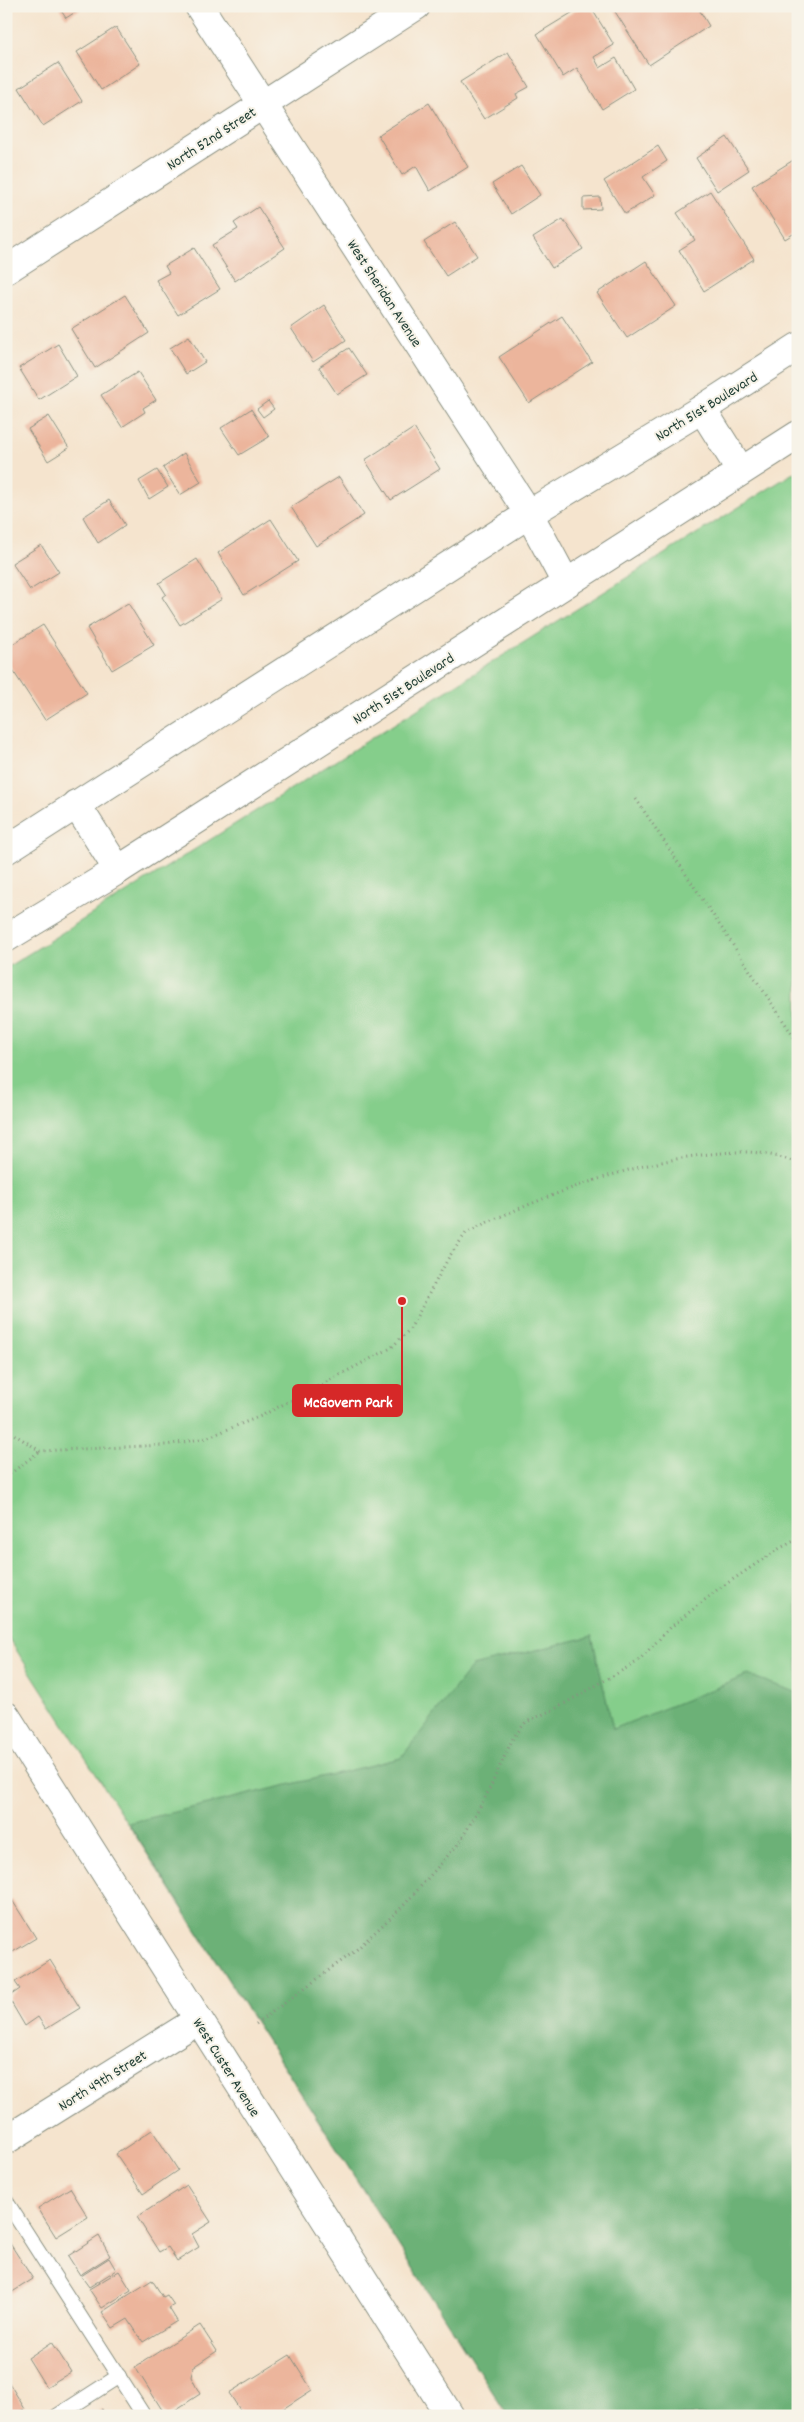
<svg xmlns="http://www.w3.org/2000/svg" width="804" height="2422" font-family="Dekko,sans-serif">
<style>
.green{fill:#85ce8b;stroke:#528660}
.forest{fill:#6cb177;stroke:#467756}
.building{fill:#ecb59c}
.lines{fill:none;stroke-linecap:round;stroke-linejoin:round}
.service-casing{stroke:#8a9081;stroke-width:16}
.minor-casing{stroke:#8a9081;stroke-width:30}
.tertiary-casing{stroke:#8a9081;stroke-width:30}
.path{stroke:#8a9081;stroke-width:3;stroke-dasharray:1 4;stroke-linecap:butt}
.service{stroke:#fff;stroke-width:14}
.minor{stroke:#fff;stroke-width:28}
.tertiary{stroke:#fff;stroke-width:28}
.labels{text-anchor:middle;stroke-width:4;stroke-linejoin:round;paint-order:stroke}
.street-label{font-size:15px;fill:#1f3d34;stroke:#f7f3e8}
.leader{fill:none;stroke:#d62828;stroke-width:2}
.callout-dot{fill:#d62828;stroke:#f7f3e8;stroke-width:2}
.callout{fill:#d62828;stroke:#d62828;stroke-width:2}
.callout-label{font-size:16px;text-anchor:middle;font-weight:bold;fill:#fff}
</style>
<rect width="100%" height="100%" fill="#f7f3e8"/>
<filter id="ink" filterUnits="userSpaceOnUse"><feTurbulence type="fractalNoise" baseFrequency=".02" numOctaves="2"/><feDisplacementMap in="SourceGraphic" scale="10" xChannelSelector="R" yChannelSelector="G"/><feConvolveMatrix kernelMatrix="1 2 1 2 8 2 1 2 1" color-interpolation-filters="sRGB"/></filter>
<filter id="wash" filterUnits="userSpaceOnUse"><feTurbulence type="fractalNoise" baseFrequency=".0096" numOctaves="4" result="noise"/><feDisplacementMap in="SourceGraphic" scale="20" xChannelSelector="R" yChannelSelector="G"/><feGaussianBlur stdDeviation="1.12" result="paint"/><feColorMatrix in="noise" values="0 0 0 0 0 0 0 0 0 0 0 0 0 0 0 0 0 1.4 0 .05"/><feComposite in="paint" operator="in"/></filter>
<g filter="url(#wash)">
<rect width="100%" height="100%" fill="#f5e4ce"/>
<path class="green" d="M798,470V2416H508L6,1634V968Z"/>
<path class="forest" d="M592,1636L613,1729L748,1675L798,1693V2416H508L128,1823L401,1758L472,1666Z"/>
<g id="blocks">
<g class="building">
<path d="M58,6H85L66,18Z"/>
<path d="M583,6H590L614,45L594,57L600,68L616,58L634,89L602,109L577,68L563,77L537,34Z"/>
<path d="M621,6H697L709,26L649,65L614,10Z"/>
<path d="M116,27L140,64L101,90L77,52Z"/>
<path d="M508,52L529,87L516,94L518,98L484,119L460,82Z"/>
<path d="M58,63L82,101L43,126L19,88Z"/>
<path d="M429,103L468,167L430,191L416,166L402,175L378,135Z"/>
<path d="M727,137L749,170L717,191L696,158Z"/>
<path d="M658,146L667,161L643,177L655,195L625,214L604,181Z"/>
<path d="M795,159L798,164V231L785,239L752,186Z"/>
<path d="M521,166L540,195L511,214L492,184Z"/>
<path d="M710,191L754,259L704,291L679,250L695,240L677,213Z"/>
<path d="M600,197L601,209L583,210V198Z"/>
<path d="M258,207L285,248L235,281L212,245L238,229L234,223Z"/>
<path d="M563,219L583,249L552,268L533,238Z"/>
<path d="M455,222L477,256L446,276L424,242Z"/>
<path d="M194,248L220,289L178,315L156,280L169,273L165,266Z"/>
<path d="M646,261L676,306L627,338L597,293Z"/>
<path d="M125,295L149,333L95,368L71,329Z"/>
<path d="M324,305L346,340L313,362L291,328Z"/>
<path d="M562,316L592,362L529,403L499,357Z"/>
<path d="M189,336L205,362L186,374L170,348Z"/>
<path d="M58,344L77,376L39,400L19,368Z"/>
<path d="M349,348L367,375L337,394L319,367Z"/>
<path d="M138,372L156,400L143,408L145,412L122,427L101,395Z"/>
<path d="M268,401L274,409L263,417L257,409Z"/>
<path d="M251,409L269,437L239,455L221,428Z"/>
<path d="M49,416L69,448L48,461L28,429Z"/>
<path d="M414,428L440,469L391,500L365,460Z"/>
<path d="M184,453L201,482L180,495L163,468Z"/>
<path d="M157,470L168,487L149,499L139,481Z"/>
<path d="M339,477L364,515L316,546L291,507Z"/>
<path d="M109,500L125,525L98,543L83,517Z"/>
<path d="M271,519L298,561L244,595L218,553Z"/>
<path d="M41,545L59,572L30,590L12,563Z"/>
<path d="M197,559L222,599L180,625L162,597L166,594L159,583Z"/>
<path d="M128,603L154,645L112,670L87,628Z"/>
<path d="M43,625L87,693L45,720L6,660V648Z"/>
<path d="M12,1900L36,1938L6,1956V1903Z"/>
<path d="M50,1960L80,2008L46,2029L38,2017L25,2026L8,1997L20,1989L15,1982Z"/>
<path d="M152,2130L178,2170L143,2194L116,2154Z"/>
<path d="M187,2185L211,2222L192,2234L199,2247L177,2261L168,2247L159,2252L137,2217Z"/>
<path d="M70,2188L88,2217L56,2237L38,2208Z"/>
<path d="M99,2236L110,2256L80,2275L68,2256Z"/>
<path d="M9,2242L33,2279L6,2296V2244Z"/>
<path d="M109,2258L116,2270L89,2287L81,2276Z"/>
<path d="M119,2271L131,2290L102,2308L89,2289Z"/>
<path d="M152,2280L163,2297L167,2295L174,2305L169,2308L177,2321L143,2342L128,2319L113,2328L102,2312Z"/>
<path d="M200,2325L217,2351L193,2367L191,2377L200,2394L166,2416L135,2367Z"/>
<path d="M52,2342L71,2372L46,2387L28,2358Z"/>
<path d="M290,2355L312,2390L272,2416H244L229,2393Z"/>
<path d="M6,2378L25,2409L13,2416H6Z"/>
<path d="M102,2409L106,2416H91Z"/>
</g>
</g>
</g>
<g filter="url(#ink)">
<use href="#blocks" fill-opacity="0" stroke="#8a9081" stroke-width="1"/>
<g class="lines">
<g class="service-casing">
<g id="service">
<path d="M6,2201L144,2416"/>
<path d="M57,2416L119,2376"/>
</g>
</g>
<g class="minor-casing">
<g id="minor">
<path d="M199,6L529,514L566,583"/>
<path d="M6,270L416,6"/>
<path d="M6,1716L450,2416"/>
<path d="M6,2140L198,2020"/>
</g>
</g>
<g class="tertiary-casing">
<g id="tertiary">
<path d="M702,409L741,471"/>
<path d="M76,804L118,870"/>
<path d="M6,850L529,514L702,409L798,347"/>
<path d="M6,938L118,870L798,435"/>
</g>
</g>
<g class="path">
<path d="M636,799L798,1043"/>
<path d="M6,1429L40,1451L166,1445L206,1438L261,1416L391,1348L410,1329L449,1257L466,1233L481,1225C560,1190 651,1155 738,1152C758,1151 779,1156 798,1163"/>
<path d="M6,1477L40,1451"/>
<path d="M256,2024L355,1951L405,1904L460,1842L487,1794L513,1738L526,1722L555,1709L637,1662L671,1627L717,1590L780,1548L798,1539"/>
</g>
<use href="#service" class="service"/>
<use href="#minor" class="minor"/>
<use href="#tertiary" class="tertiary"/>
</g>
</g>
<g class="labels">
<g class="street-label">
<text transform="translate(211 138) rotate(-33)" y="5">North 52nd Street</text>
<text transform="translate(385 293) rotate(57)" y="5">West Sheridan Avenue</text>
<text transform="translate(706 406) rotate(-32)" y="5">North 51st Boulevard</text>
<text transform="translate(403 688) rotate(-33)" y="5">North 51st Boulevard</text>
<text transform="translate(227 2067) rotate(58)" y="5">West Custer Avenue</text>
<text transform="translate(102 2080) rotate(-32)" y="5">North 49th Street</text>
</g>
</g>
<path class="leader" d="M402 1301L402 1401"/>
<circle class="callout-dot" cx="402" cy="1301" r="5"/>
<rect class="callout" x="293" y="1385" width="109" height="31" rx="5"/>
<g class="callout-label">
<text x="348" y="1407">McGovern Park</text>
</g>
<rect width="804" height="2422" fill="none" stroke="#f7f3e8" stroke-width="25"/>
</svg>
